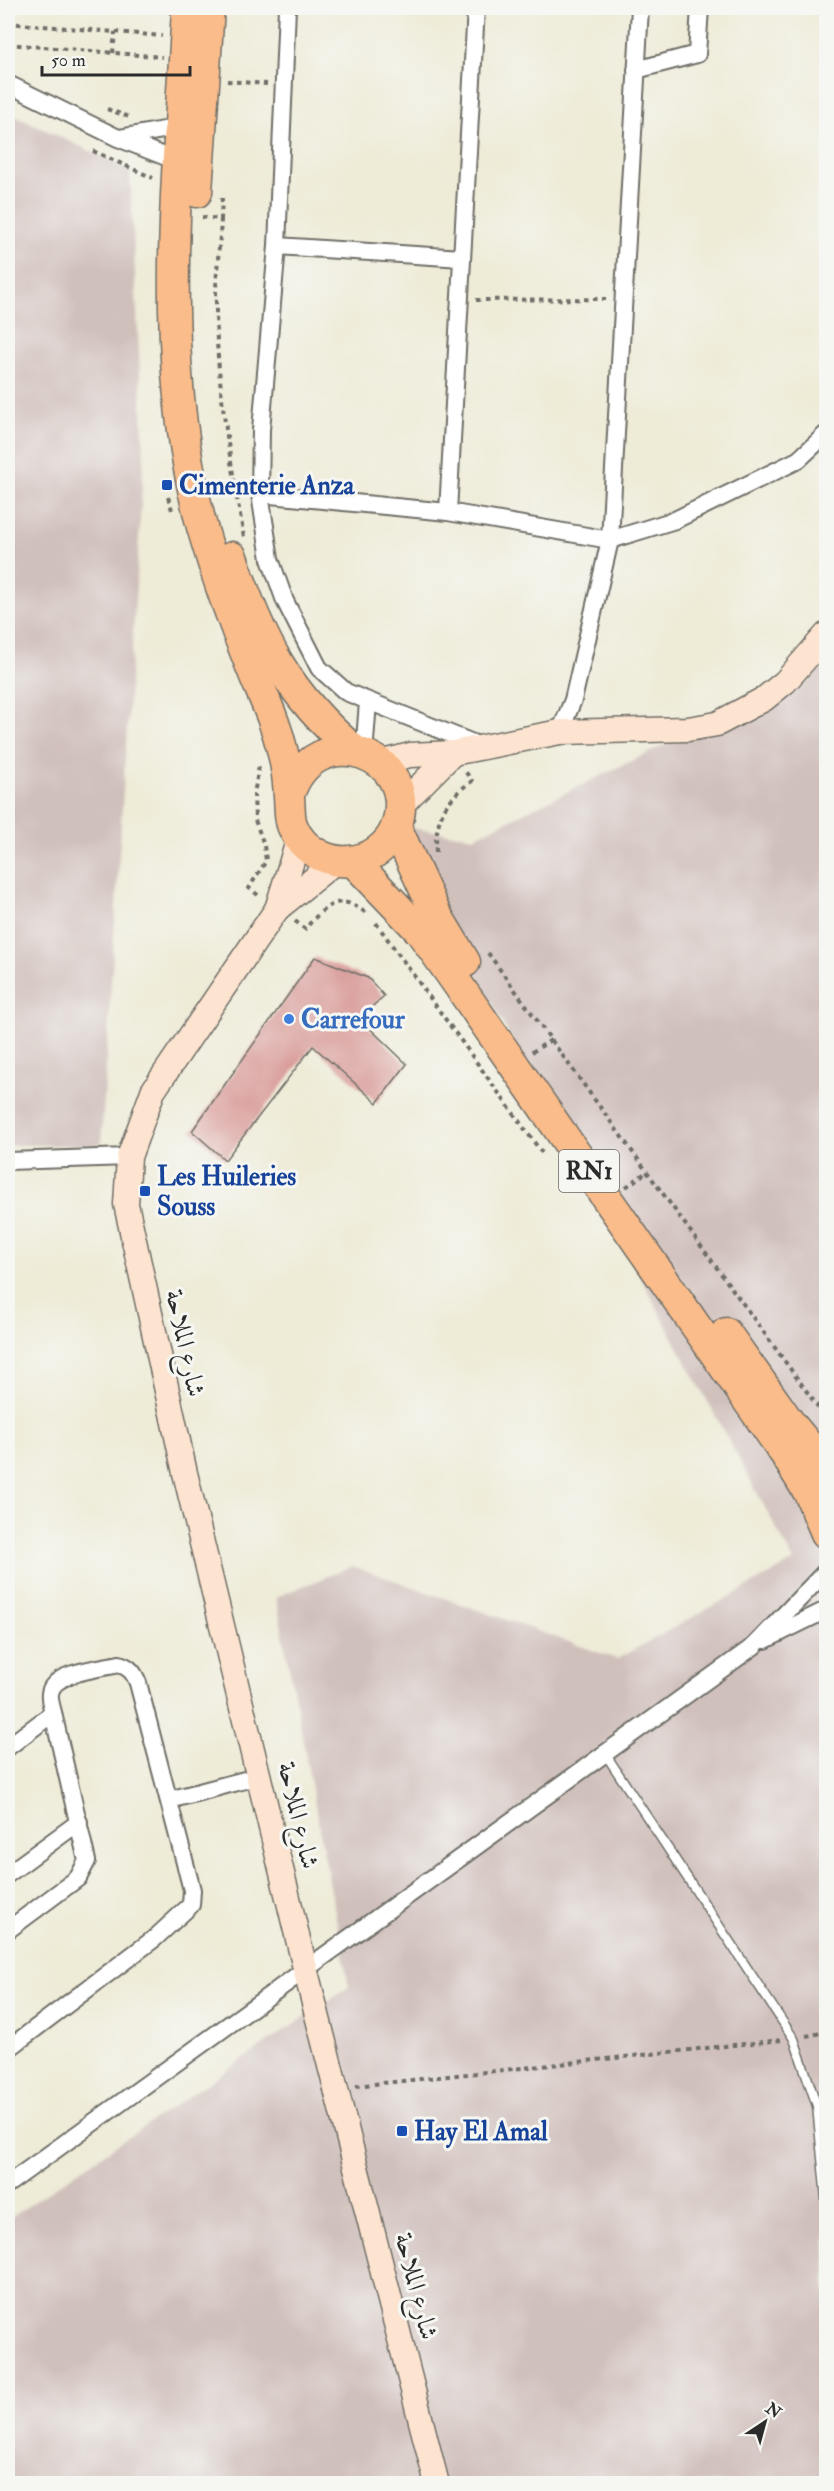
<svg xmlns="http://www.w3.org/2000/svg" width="834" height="2491" font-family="'IM FELL Double Pica',Amiri,serif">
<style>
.industrial{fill:#d0c0bc}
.building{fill:#d89a97}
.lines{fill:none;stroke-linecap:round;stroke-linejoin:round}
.lane-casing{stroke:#6f6e67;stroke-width:11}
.street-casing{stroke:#6f6e67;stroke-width:20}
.secondary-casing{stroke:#6f6e67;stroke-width:27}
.highway-casing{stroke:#6f6e67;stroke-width:33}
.path{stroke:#6f6e67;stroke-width:4;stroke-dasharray:4.5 4.5;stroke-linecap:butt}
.lane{stroke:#fff;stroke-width:8}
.street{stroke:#fff;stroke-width:16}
.secondary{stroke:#fde4d0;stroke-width:24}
.highway{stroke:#f9bc8a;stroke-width:30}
.transit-dot{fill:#1a4fb4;stroke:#f6f6f2;stroke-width:2}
.shop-dot{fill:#3f7fe0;stroke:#f6f6f2;stroke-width:2}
.labels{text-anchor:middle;stroke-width:6;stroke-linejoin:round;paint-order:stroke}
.shield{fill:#f6f6f2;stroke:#686867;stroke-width:1.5}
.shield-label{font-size:24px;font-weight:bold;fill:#2b2b2b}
.transit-label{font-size:26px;font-weight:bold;fill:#164399;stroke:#f6f6f2;text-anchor:start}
.shop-label{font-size:26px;font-weight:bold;fill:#366cbe;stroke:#f6f6f2;text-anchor:start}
.street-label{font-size:26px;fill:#2b2b2b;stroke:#f6f6f2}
</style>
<rect width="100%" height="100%" fill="#f6f6f2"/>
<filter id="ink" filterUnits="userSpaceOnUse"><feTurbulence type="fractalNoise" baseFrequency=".0167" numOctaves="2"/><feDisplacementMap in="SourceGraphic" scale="12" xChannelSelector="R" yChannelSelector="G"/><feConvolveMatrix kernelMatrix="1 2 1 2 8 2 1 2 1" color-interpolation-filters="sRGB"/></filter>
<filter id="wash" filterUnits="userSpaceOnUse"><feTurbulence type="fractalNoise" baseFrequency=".008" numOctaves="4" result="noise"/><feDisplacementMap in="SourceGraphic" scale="24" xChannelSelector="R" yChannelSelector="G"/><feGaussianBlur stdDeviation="1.35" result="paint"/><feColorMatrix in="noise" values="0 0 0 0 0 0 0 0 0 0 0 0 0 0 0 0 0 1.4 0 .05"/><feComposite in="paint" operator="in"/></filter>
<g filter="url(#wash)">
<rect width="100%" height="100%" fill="#eeebd7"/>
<g class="industrial">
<path d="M8,112L130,170L144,456L101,1145H8Z"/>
<path d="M826,667V2483L8,2484V2219L349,1987L276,1597L353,1566L617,1659L794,1561L396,826L474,837Z"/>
</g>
<g id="blocks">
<path class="building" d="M315,957L368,978L384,996L359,1018L407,1064L377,1103L313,1046L225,1160L192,1131Z"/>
</g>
</g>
<g filter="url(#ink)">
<use href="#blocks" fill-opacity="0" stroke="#6f6e67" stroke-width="1.5"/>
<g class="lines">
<g class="lane-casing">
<path id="lane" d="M604,1752L794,2039L817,2106L826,2199"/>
</g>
<g class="street-casing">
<g id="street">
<path d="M287,8L277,246L261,430L260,494L270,559L285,601L319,668L346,692L480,746"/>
<path d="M636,70L697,54L700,8"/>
<path d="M8,84L118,138L184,164"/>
<path d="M119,138L185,126"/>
<path d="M277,246L462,258"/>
<path d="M260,494L448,512L610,540L675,520L798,460L826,434"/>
<path d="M448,512L476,8"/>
<path d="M560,732L573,700L610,540L640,8"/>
<path d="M364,754L368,702"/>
<path d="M8,1161L129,1157"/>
<path d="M765,1640L826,1610"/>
<path d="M8,1747L53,1713"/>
<path d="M169,1800L260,1776"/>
<path d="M8,1874L79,1822"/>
<path d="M8,1930L78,1878L87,1861L53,1713C52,1707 49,1700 50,1694C51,1672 102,1668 119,1664C130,1667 134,1673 138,1683L192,1890L191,1905L155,1938L8,2049"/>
<path d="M8,2184L754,1646L826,1571"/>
</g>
</g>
<g class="secondary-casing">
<g id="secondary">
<path d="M380,763L410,755L453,753L560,732L688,729L717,724L764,699L785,682L826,635"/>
<path d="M400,806L453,753"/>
<path d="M336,861L277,909L153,1091L129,1157L126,1204L185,1473L305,1968L437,2484"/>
<path d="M277,909L299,838"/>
</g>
</g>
<g class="highway-casing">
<g id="highway">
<path d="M187,8C178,181 156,356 202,527C216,576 233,623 252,669C259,687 268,705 274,723C282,745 288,773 289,797C290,807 289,816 292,825C303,854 336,868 364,858C378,853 391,841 396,827C422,753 314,716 289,795"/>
<path d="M197,192L209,8"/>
<path d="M232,557C260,639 287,694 355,751"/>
<path d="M396,827L435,912L465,962"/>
<path d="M353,861L420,931L452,976L785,1454L809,1493L826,1533"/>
<path d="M726,1333L790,1423L826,1467"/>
</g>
</g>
<g class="path">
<path d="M8,23L162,36"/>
<path d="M8,44L162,57"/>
<path d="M113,53L115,32"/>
<path d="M227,81L267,84"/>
<path d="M107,109L129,117"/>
<path d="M93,151L153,178"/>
<path d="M202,217L221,219L222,198"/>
<path d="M221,219C220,244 216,271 216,296C215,376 230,459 244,537"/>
<path d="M476,300L606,299"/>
<path d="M168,497L173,513"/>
<path d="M436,852C435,818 445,800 472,781L465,771"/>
<path d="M258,895L249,888L266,861L264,845L255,820L254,794L259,766"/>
<path d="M295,921L305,929C324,907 339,890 367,914"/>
<path d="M376,923L542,1153"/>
<path d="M488,953L826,1418"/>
<path d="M532,1052L551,1040"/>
<path d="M626,1187L648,1171"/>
<path d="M806,2036L826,2032"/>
<path d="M356,2086L781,2040"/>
</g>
<use href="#lane" class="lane"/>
<use href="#street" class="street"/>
<use href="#secondary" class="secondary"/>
<use href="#highway" class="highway"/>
</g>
</g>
<g class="transit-dot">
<rect x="161" y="479" width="12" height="12" rx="3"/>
<rect x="139" y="1185" width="12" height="12" rx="3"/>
<rect x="396" y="2125" width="12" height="12" rx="3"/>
</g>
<circle class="shop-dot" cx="289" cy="1019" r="6"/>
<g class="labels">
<rect class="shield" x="559" y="1150" width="60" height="42" rx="4.5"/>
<g class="shield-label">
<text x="589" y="1179">RN1</text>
</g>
<g class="transit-label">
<text x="179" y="494">Cimenterie Anza</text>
<text x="157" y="1185">Les Huileries<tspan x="157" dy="30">Souss</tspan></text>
<text x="414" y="2140">Hay El Amal</text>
</g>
<g class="shop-label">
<text x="301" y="1028">Carrefour</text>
</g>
<g class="street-label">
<text transform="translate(186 1343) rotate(78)" y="9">شارع الملاحة</text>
<text transform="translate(299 1815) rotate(77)" y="9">شارع الملاحة</text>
<text transform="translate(417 2286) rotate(76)" y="9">شارع الملاحة</text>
</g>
</g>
<rect width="834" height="2491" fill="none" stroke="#f6f6f2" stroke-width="30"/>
<g transform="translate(765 2422) rotate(36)" stroke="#f6f6f2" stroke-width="4.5" paint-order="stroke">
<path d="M0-4.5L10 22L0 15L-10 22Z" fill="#2b2b2b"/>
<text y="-9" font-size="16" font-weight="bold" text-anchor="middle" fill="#2b2b2b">N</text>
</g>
<path d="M42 66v9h148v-9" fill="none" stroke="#2b2b2b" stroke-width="3"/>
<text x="51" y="66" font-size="18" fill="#2b2b2b" stroke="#f6f6f2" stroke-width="4.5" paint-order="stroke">50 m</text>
</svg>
